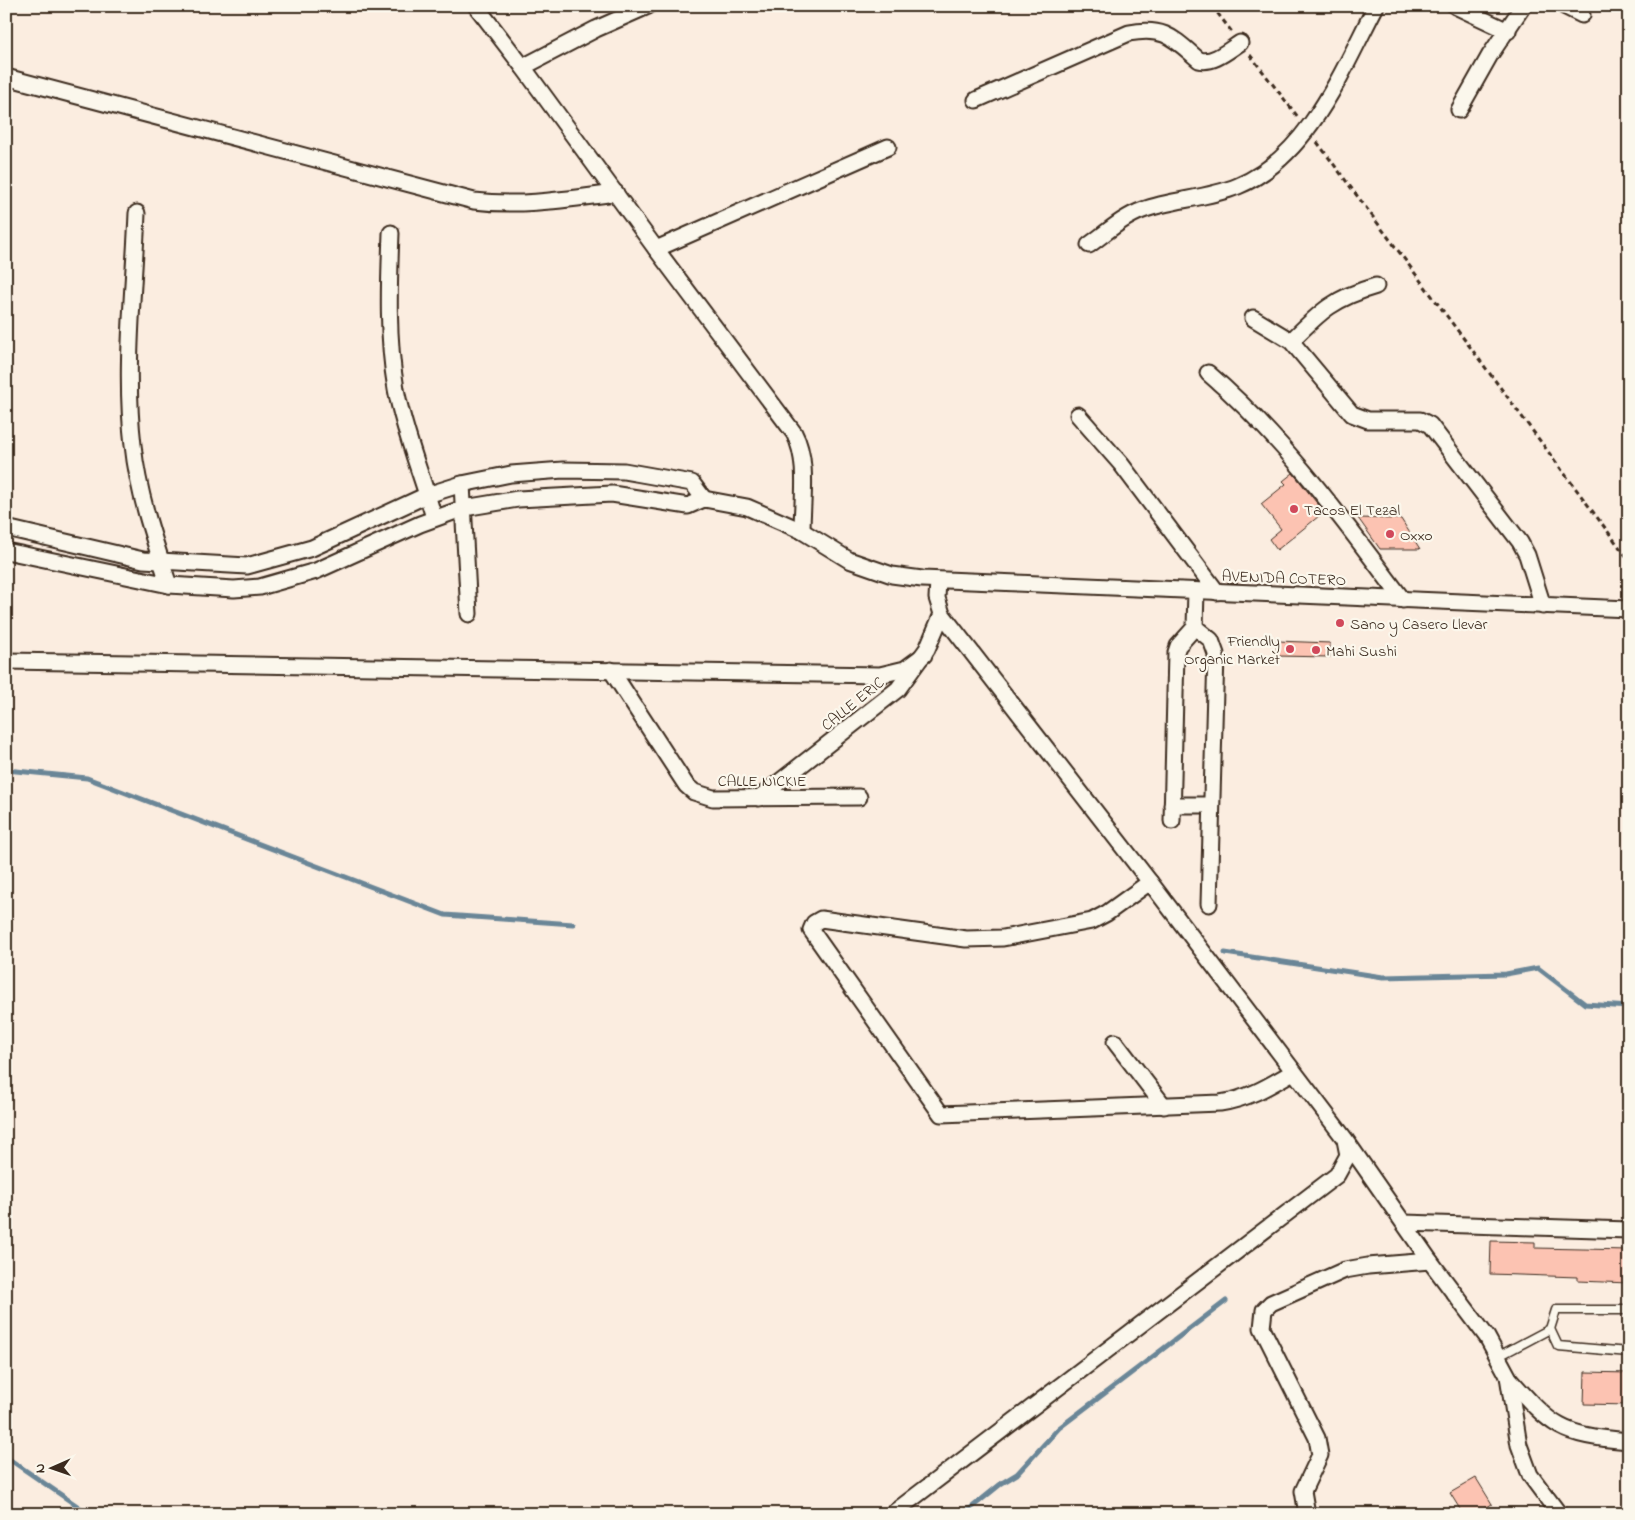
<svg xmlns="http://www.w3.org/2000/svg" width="1635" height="1520" font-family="'Indie Flower',sans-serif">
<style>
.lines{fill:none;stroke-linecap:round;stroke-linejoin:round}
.stream{stroke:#6a8697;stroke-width:5}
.building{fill:#fcc3b2;stroke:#3b2a1e}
.lane-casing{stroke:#3b2a1e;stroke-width:11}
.street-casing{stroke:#3b2a1e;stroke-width:19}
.path{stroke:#3b2a1e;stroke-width:3;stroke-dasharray:5 4;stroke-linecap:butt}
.lane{stroke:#fbf7ec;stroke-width:8}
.street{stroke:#fbf7ec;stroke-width:15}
.poi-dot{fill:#d1495b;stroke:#fbf7ec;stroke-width:2}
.labels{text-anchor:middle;stroke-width:4.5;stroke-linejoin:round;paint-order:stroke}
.poi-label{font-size:16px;fill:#3b2a1e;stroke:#fbf7ec;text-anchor:start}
.street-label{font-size:16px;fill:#3b2a1e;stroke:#fbf7ec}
</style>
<rect width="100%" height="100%" fill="#fbede0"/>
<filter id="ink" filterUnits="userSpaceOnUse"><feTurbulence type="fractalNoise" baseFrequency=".02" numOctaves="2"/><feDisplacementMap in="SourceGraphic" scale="10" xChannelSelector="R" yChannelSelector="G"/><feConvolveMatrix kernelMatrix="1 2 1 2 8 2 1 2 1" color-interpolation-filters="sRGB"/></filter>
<g filter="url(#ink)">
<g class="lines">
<g class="stream">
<path d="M6,770L87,778L445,915L573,924"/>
<path d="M1225,953L1383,977L1506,974L1538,968L1585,1004L1629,1007"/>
<path d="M6,1457L89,1514"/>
<path d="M958,1514L971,1508L1002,1483L1017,1474L1059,1428L1226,1301"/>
</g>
</g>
<g class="building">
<path d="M1293,473L1324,512L1277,550L1269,539L1281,529L1261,504L1286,484L1283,481Z"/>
<path d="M1358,518L1401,519L1420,549H1380Z"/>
<path d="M1277,641L1330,643V657L1276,656Z"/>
<path d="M1491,1241L1535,1242V1248L1629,1250V1283L1578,1281V1277L1490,1274Z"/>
<path d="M1585,1372L1629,1373V1405L1584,1404Z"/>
<path d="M1476,1478L1492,1504L1475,1514H1463L1450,1493Z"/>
</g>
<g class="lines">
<g class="lane-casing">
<g id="lane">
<path d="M1550,1329L1558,1346L1629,1352"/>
<path d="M1499,1356L1550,1329L1556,1310H1629"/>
</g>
</g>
<g class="street-casing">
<g id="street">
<path d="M476,6L523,67L656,249L794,433C809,461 802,500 802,531"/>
<path d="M1455,6L1508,31"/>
<path d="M1564,6L1582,15"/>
<path d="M523,67L596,29L648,6"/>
<path d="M6,77L474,201C522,207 568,199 616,193"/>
<path d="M976,100L1129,33C1165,26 1174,39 1199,60C1213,64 1229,50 1240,43"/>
<path d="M1459,110L1490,55L1523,6"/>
<path d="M137,213C134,289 124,369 133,445C138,493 154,540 169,585"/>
<path d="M391,233C389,285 387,338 396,389C404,433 422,475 434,518"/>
<path d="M1089,245C1106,233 1123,217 1143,210C1173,199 1207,199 1238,186C1309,157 1343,69 1376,6"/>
<path d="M656,249L888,147"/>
<path d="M1253,318L1291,341L1352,414L1368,420H1420L1430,425L1520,542L1527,555L1543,606"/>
<path d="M1291,341C1321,311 1334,298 1376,286"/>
<path d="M1208,373C1285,439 1343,520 1403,600"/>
<path d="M1078,415L1121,464L1217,592"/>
<path d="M462,484L469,614"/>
<path d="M6,528L143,560L247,566L312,548L427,495L462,484L511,474L563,470L624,471L692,483L704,499"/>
<path d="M6,551L169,585L234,589L260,587L316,571L420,524L464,508L518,499L612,494L688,506L704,499L747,507L802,531L849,560L892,575L922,579L1629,609"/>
<path d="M938,581L937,598L942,614L1150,882L1345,1139L1430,1261L1487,1337L1508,1376L1519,1445L1530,1475L1559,1514"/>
<path d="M1195,627L1211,640L1216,654L1209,904"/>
<path d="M6,661L880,675L905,669L924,655"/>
<path d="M611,670L686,785L694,792L713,798L859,797"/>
<path d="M759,798L898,689L927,649L942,614"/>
<path d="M1172,805H1211"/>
<path d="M1172,821L1176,652L1178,646L1195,627L1196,591"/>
<path d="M1150,882L1107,913L1092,921L1003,938L966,939L821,919L814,923L811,930L941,1114L1220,1103C1248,1099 1269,1086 1293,1072"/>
<path d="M1115,1042L1164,1106"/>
<path d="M1404,1223L1629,1230"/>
<path d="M1508,1377C1553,1428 1560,1435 1629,1441"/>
<path d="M892,1514L1337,1175L1348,1155L1345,1140"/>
<path d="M1307,1514L1303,1491L1320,1455L1317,1438L1262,1328L1264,1310L1271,1303L1345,1270L1368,1266L1430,1261"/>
</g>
</g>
<g class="path">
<path d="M1212,6L1232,32"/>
<path d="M1250,55L1298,117"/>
<path d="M1317,142L1629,560"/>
</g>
<use href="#lane" class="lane"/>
<use href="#street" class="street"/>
</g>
</g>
<g class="poi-dot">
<circle cx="1294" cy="509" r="5"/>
<circle cx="1390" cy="534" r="5"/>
<circle cx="1340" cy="623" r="5"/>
<circle cx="1290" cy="649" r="5"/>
<circle cx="1316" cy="650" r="5"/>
</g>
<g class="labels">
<g class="poi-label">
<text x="1304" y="515">Tacos El Tezal</text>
<text x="1400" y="540">Oxxo</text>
<text x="1350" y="629">Sano y Casero Llevar</text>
<text x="1280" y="646" text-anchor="end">Friendly<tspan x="1280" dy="18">Organic Market</tspan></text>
<text x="1326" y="656">Mahi Sushi</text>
</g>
<g class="street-label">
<text transform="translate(1284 577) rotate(2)" y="6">AVENIDA COTERO</text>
<text transform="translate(852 703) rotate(-39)" y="6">CALLE ERIC</text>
<text x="762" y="786">CALLE NICKIE</text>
</g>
</g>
<rect width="1635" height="1520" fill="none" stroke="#fbf7ec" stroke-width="25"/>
<rect x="12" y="12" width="1610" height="1495" fill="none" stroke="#3b2a1e" stroke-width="2" filter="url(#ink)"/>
<g transform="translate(52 1468) rotate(268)" stroke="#fbf7ec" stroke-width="4" paint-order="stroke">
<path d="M0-4L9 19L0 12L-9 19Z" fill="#3b2a1e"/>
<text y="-8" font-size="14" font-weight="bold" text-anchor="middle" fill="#3b2a1e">N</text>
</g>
</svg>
